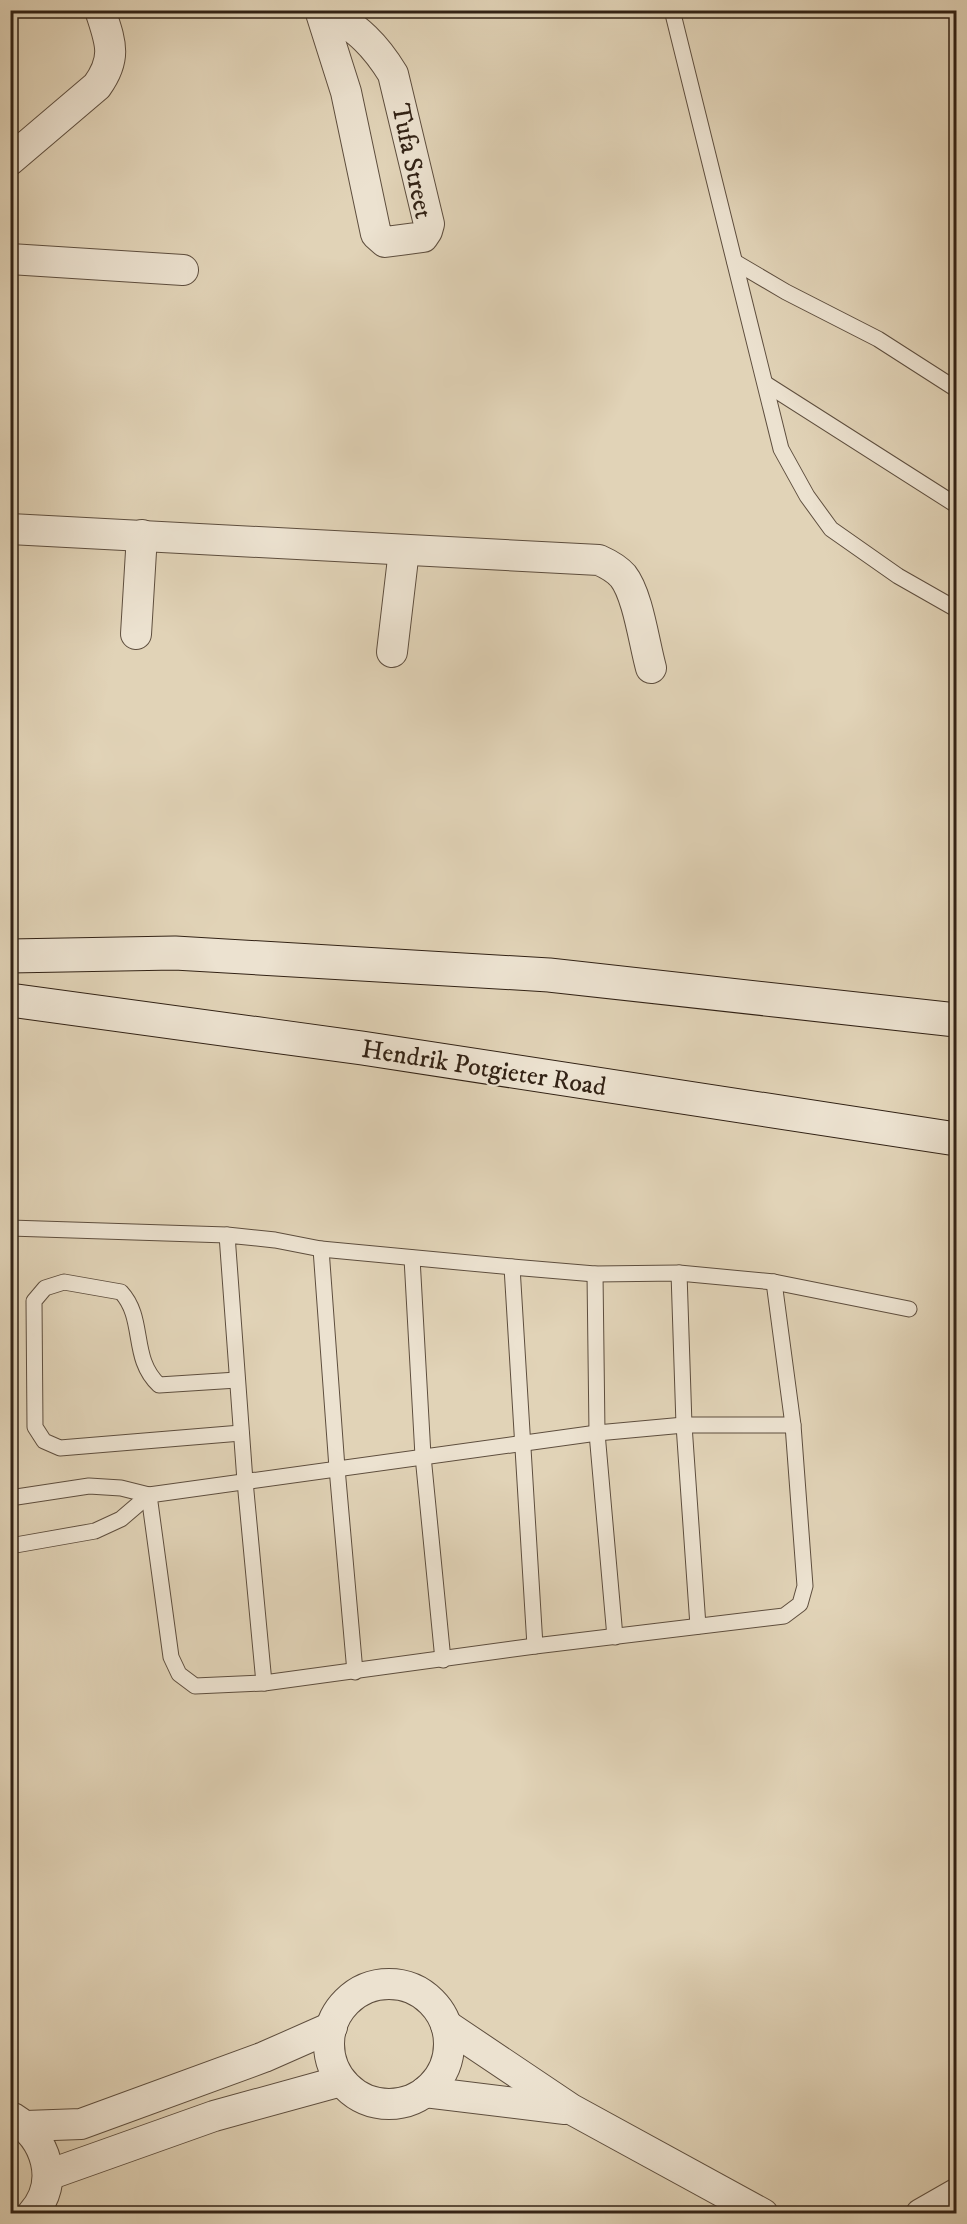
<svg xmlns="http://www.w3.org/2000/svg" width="967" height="2224" font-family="'IM FELL DW Pica',serif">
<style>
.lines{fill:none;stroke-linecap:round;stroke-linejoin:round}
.service-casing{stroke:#5e4e3e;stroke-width:17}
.minor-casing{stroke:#5e4e3e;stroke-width:32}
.secondary-casing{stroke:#322215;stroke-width:35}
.service{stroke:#ece2d0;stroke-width:15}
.minor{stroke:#ece2d0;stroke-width:30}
.secondary{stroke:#ece2d0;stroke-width:33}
.labels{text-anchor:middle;stroke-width:4.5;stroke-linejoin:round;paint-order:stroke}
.street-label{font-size:26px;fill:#322215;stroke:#ece2d0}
</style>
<rect width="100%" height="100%" fill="#e1d3b7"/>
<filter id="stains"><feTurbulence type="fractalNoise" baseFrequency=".00333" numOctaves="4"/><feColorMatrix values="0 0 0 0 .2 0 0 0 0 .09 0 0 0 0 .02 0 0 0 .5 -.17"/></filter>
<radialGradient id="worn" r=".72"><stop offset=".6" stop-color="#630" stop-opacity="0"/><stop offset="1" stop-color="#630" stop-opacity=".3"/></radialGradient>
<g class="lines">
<g class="service-casing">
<g id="service">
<path d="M672,10L781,449L807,496L831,529L898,576L956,609"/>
<path d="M735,262L786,292L878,339L956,389"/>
<path d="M766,384L956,505"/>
<path d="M10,1228L227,1235"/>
<path d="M321,1249L337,1468L355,1672"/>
<path d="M412,1258L423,1456L443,1660"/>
<path d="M512,1267L535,1646"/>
<path d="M679,1273L684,1425L698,1626"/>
<path d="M595,1274L597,1433L615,1637"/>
<path d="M774,1282L793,1425"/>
<path d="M237,1380L159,1385C130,1358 146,1319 121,1292L64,1282L45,1288L34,1301L35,1427L44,1441L60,1448L241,1433"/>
<path d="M10,1498L89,1486L121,1488L149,1495L597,1433L684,1425H793L805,1586L800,1604L784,1616L535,1646L264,1683L195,1686L179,1674L171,1657L149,1495"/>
<path d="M10,1546L95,1531L121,1519L149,1495"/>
<path d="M264,1683L245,1481L227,1235L275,1240L321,1249L512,1267L595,1274L679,1273L774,1282L909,1309"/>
</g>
</g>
<g class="minor-casing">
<g id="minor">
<path d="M320,10L346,92L376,234L385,242L423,237L427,231L429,224L393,74C374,43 359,31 329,10"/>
<path d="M10,160L97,86C118,57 110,41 100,10"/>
<path d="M10,259L183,270"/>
<path d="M10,529L599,560C608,564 616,568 623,576C638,595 644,643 651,668"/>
<path d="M136,634L142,535"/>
<path d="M392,652L404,550"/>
<circle cx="389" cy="2044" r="60"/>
<path d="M446,2025L571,2109L763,2214"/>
<path d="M425,2092L565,2109"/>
<path d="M13,2118C46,2138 61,2182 32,2214"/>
<path d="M26,2126L81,2124L264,2057L332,2027"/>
<path d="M48,2175L214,2116L341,2081"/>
<path d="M921,2214L956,2194"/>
</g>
</g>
<g class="secondary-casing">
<g id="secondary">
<path d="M10,956L175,953L549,975L956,1020"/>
<path d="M10,1000L362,1048L956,1139"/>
</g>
</g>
<use href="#service" class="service"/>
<use href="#minor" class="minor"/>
<use href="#secondary" class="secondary"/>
</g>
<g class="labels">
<g class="street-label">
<text transform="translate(413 161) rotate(78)" y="9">Tufa Street</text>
<text transform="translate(484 1067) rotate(9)" y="9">Hendrik Potgieter Road</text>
</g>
</g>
<rect width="967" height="2224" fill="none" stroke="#e1d3b7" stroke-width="36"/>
<rect x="12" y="12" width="943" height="2200" fill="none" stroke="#322215" stroke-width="3"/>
<rect x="18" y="18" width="931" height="2188" fill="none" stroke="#322215" stroke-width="1.5"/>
<rect width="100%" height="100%" filter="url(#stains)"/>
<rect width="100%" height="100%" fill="url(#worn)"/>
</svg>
